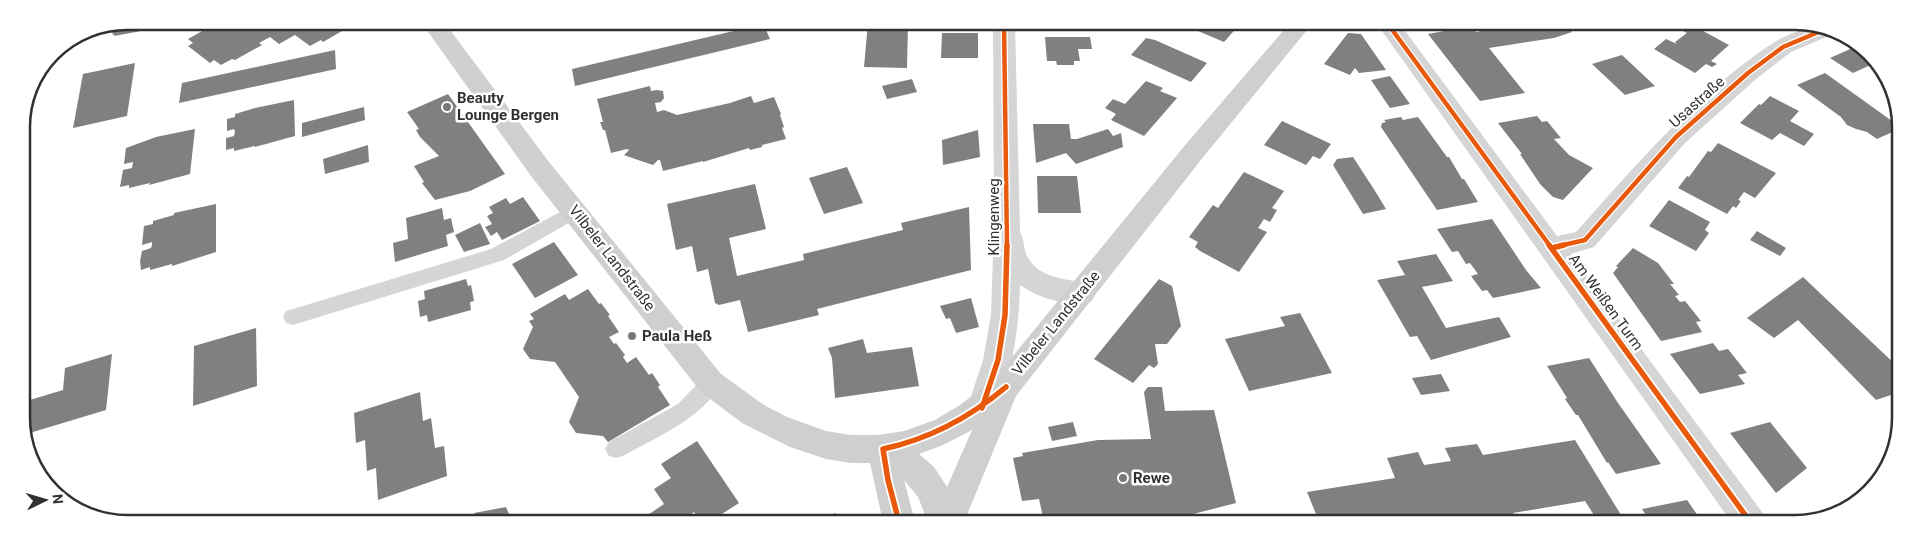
<svg xmlns="http://www.w3.org/2000/svg" width="1922" height="545" font-family="Roboto,sans-serif">
<style>
.building{fill:#808080}
.lines{fill:none;stroke-linecap:round;stroke-linejoin:round}
.lane{fill:#d5d5d5;fill-rule:evenodd}
.street{fill:#d5d5d5;fill-rule:evenodd}
.secondary{fill:#cfcfcf;fill-rule:evenodd}
.cycleway-far1-casing{stroke:#fff;stroke-width:7}
.cycleway-casing{stroke:#fff;stroke-width:9}
.cycleway-far1{stroke:#e8590c;stroke-width:4.5}
.cycleway{stroke:#e8590c;stroke-width:5.5}
.poi-dot{fill:#797979;stroke:#fff;stroke-width:2}
.labels{text-anchor:middle;stroke-width:5;stroke-linejoin:round;paint-order:stroke}
.poi-label{font-size:15px;font-weight:bold;fill:#313131;stroke:#fff;text-anchor:start}
.street-label{font-size:15px;fill:#313131;stroke:#fff}
.rim{fill:none;stroke:#313131;stroke-width:2.5}
</style>
<rect width="100%" height="100%" fill="#fff"/>
<g class="building">
<path d="M133,21H177V24L163,27V29L152,31V29L114,36V34L112,35L115,25Z"/>
<path d="M220,21L250,22L252,23L255,22H352L347,25L349,27L323,42L321,40L310,46L295,35L279,44L270,37L259,43L262,45L235,60L232,59L221,65L214,60L210,63L188,46L193,43L188,39Z"/>
<path d="M740,23H763L770,39L575,86L572,69L742,29Z"/>
<path d="M868,23H908L907,68L864,67Z"/>
<path d="M1195,23L1240,24L1224,42L1191,28Z"/>
<path d="M1520,24H1565L1572,32L1554,38L1489,48L1525,93L1480,101L1428,34L1472,26L1476,32Z"/>
<path d="M1683,24L1692,25L1729,45L1711,61L1717,64L1712,67L1706,64L1695,73L1654,49L1666,39L1677,44L1675,42L1687,33L1678,28Z"/>
<path d="M942,33H978V58H941Z"/>
<path d="M1348,33L1361,34L1386,70L1359,73L1355,68L1350,75L1324,64Z"/>
<path d="M1045,37H1090L1092,49H1078L1080,61H1074V65H1057L1056,61H1047Z"/>
<path d="M1146,38L1155,40L1207,63L1191,82L1131,55Z"/>
<path d="M1857,46L1874,57L1877,62L1853,73L1830,58Z"/>
<path d="M335,50L336,69L179,103L182,83Z"/>
<path d="M1622,55L1655,86L1625,95L1592,64Z"/>
<path d="M46,63L37,87L29,89V86Z"/>
<path d="M135,63L127,116L73,128L83,74Z"/>
<path d="M1825,73L1899,126V129L1877,139L1867,132L1856,129L1847,125L1841,117L1797,85Z"/>
<path d="M1390,76L1410,104L1390,108L1371,80Z"/>
<path d="M912,79L917,92L887,99L882,86Z"/>
<path d="M1146,81L1163,88L1160,91L1177,98L1144,136L1111,120L1116,114L1105,108L1113,99L1125,104Z"/>
<path d="M650,86L651,91L657,90L663,91L664,98L661,102L655,103L657,112L664,110L677,115L730,103L751,96L754,103L774,97L781,114L780,115L784,127L782,128L786,139L762,145V147L750,150L749,148L703,162V161L663,171L660,160H658L653,165L638,160L624,155L629,150L627,149L611,153L605,130H603L600,122H603L597,99Z"/>
<path d="M448,94L505,174L470,191L435,200L422,183L424,182L414,166L439,156L420,137L416,130L419,129L407,112Z"/>
<path d="M1770,96L1799,111L1790,121L1814,134L1804,146L1780,133L1772,140L1740,123L1759,104L1761,105Z"/>
<path d="M294,100L295,136L255,147V146L234,151V148L226,150V138L234,136L235,132L234,129L227,131V119L235,117V114L255,108Z"/>
<path d="M364,107L365,120L302,137V123Z"/>
<path d="M1537,116L1542,122L1547,121L1561,138L1554,139L1569,155L1593,168L1563,200L1553,197L1540,184L1520,154H1522L1498,123Z"/>
<path d="M1401,117L1403,120L1418,117L1447,157H1449L1462,179H1464L1478,202L1437,210L1381,127L1382,123L1386,122L1384,120Z"/>
<path d="M1282,121L1331,144L1320,159L1313,156L1306,165L1264,145Z"/>
<path d="M1033,124H1069L1071,139H1077L1108,129L1113,136L1121,133L1123,147L1076,164L1066,153L1036,163Z"/>
<path d="M195,129L190,174L149,185L150,183L129,188V185L120,187L123,170L132,168L133,162L124,164L126,148L156,137Z"/>
<path d="M978,130L980,157L943,165L942,140Z"/>
<path d="M1718,143L1776,173L1755,198L1744,192L1738,200L1741,201L1736,208L1733,206L1727,214L1678,188L1687,176L1689,177L1708,151L1711,152Z"/>
<path d="M368,145L369,162L325,174L323,159Z"/>
<path d="M1353,157L1377,194L1386,209L1363,214L1333,165L1337,159Z"/>
<path d="M847,167L863,203L824,214L809,178Z"/>
<path d="M1244,172L1284,191L1272,208L1277,210L1270,222L1264,219L1258,228L1267,232L1239,272L1200,251L1195,247L1198,242L1189,237L1213,205L1218,208Z"/>
<path d="M1037,176H1077L1081,213H1038Z"/>
<path d="M755,184L766,229L729,238L737,276L804,260L803,254L903,230L901,223L969,207L971,270L817,309L819,315L748,332L740,300L719,305L715,303L708,269L697,272L692,246L676,250L667,204Z"/>
<path d="M523,197L540,221L502,240L497,232L491,236L485,227L492,224L487,216L493,213L489,207L506,198L510,204Z"/>
<path d="M1669,200L1710,222L1705,230L1709,233L1696,251L1649,226Z"/>
<path d="M216,204V252L172,266V264L150,270V267L141,270L140,261L142,251L151,248L152,245V242L142,245L144,226L153,224V221L174,215V213Z"/>
<path d="M442,208L444,220L451,218L454,232L446,235L448,246L395,262L393,243L408,239L406,218Z"/>
<path d="M1492,219L1526,270L1541,288L1493,298L1487,290L1482,291L1471,276L1478,274L1470,263L1466,264L1458,251L1452,252L1437,229Z"/>
<path d="M480,223L490,244L464,252L455,235Z"/>
<path d="M1757,231L1786,248L1780,256L1750,240Z"/>
<path d="M554,242L578,275L535,298L512,264Z"/>
<path d="M1633,248L1658,263L1674,284H1670L1679,295L1675,296L1680,302L1685,301L1701,321L1696,322L1702,332L1661,341L1613,273L1618,267L1616,266Z"/>
<path d="M1436,254L1453,281L1422,287L1446,328L1499,317L1511,337L1431,360L1417,336L1410,337L1377,280L1405,275L1397,261Z"/>
<path d="M1803,277L1898,367L1897,393L1876,400L1798,320L1774,338L1747,318Z"/>
<path d="M466,279L468,286L471,285L474,301L470,302L471,310L428,322L427,315L420,317L418,301L425,299L424,291Z"/>
<path d="M1159,279L1172,286L1181,326L1167,344H1155L1158,364L1154,368L1149,365L1133,383L1094,359Z"/>
<path d="M588,289L599,304L601,303L610,315L608,316L619,332L609,337L614,344L616,343L625,355L623,357L627,363L636,357L649,375L652,373L660,385L658,387L670,405L608,442L603,436L576,433L569,422L579,397L555,362L530,359L523,349L533,327L529,321L534,319L530,314L565,294L569,300Z"/>
<path d="M971,298L979,327L956,333L950,318L946,319L940,306Z"/>
<path d="M1300,313L1332,373L1249,391L1225,339L1285,326L1280,317Z"/>
<path d="M256,328L257,386L193,406L194,346Z"/>
<path d="M863,339L867,353L912,347L919,386L835,398L832,358L828,348Z"/>
<path d="M1713,343L1719,351L1728,349L1747,373L1738,375L1745,384L1700,394L1670,354Z"/>
<path d="M112,354L106,410L23,435V402L63,390L65,368Z"/>
<path d="M1589,358L1618,403L1661,464L1616,474L1608,462L1607,463L1578,415H1576L1565,399L1567,398L1547,366Z"/>
<path d="M1441,374L1450,391L1421,395L1412,378Z"/>
<path d="M1148,387H1162L1165,411L1214,410L1236,503L1162,522H1044L1039,499L1022,501L1013,458L1023,456L1022,453L1098,440L1151,439L1144,392Z"/>
<path d="M420,392L423,421L431,418L435,448L444,446L447,476L378,500L376,468L367,471L365,440L356,443L354,413Z"/>
<path d="M1073,422L1077,436L1052,441L1048,427Z"/>
<path d="M1770,422L1807,468L1776,493L1730,433Z"/>
<path d="M1575,440L1626,523H1599L1585,501L1513,513L1518,523H1314L1313,520L1318,519L1307,492L1395,478L1387,458L1418,452L1424,465L1451,461L1445,448L1477,444L1483,455Z"/>
<path d="M697,441L739,503L711,521H700L694,512L682,521H639L664,504L654,489L671,478L661,464Z"/>
<path d="M1687,500L1703,523H1649V520L1642,509Z"/>
<path d="M506,507L512,521H477L474,513Z"/>
<path d="M836,513L839,522H810V521Z"/>
<path d="M861,516L863,522H843V521Z"/>
</g>
<g class="lines">
<g class="lane">
<path d="M575,204L581,206L584,211L581,216L504,260L293,325L286,323L283,317L286,311L293,309L491,249Z"/>
<path d="M711,374L718,377L721,383C705,417 655,438 623,456L616,458L609,456L605,449L609,442L678,404L704,377Z"/>
</g>
<g class="street">
<path d="M993,23H1015L1020,232C1025,240 1023,250 1028,258C1042,281 1070,278 1092,285L1096,293L1092,301C1070,308 1038,298 1020,285C1019,330 1012,376 993,417L982,421L971,417L967,408L983,360L991,315L994,227Z"/>
<path d="M1377,24H1400L1557,236L1576,232C1637,164 1697,93 1773,43C1785,35 1802,30 1815,25H1822L1836,33L1791,52L1756,79L1685,143L1594,247L1571,254L1762,512L1767,523H1732Z"/>
</g>
<path class="secondary" d="M421,22H444L549,162L721,374L764,405L787,417L826,431L851,435H878L904,431L935,420L960,405L995,378L1186,144L1289,24H1312L1204,156L1016,396L964,522H928L918,497L904,480L915,522H883L870,463H851L826,459L790,447L742,423L701,392L531,176ZM972,430L947,487L934,467L919,454L943,445Z"/>
<g class="cycleway-far1-casing">
<g id="cycleway-far1">
<path d="M1004,23L1007,246"/>
<path d="M1388,24L1550,246"/>
<path d="M1559,246L1585,240L1676,137L1748,73L1783,47L1828,28"/>
</g>
</g>
<g class="cycleway-casing">
<g id="cycleway">
<path d="M1549,245L1751,523"/>
<path d="M1552,248L1564,245"/>
<path d="M982,408L998,360L1005,315L1007,245"/>
<path d="M899,522L888,480L883,449C930,439 969,418 1006,387"/>
</g>
</g>
<use href="#cycleway-far1" class="cycleway-far1"/>
<use href="#cycleway" class="cycleway"/>
</g>
<g class="poi-dot">
<circle cx="447" cy="107" r="5"/>
<circle cx="632" cy="336" r="5"/>
<circle cx="1123" cy="478" r="5"/>
</g>
<g class="labels">
<g class="poi-label">
<text x="457" y="103">Beauty<tspan x="457" dy="17">Lounge Bergen</tspan></text>
<text x="642" y="341">Paula Heß</text>
<text x="1133" y="483">Rewe</text>
</g>
<g class="street-label">
<text transform="translate(1697 102) rotate(-42)" y="5">Usastraße</text>
<text transform="translate(994 217) rotate(-90)" y="5">Klingenweg</text>
<text transform="translate(612 258) rotate(52)" y="5">Vilbeler Landstraße</text>
<text transform="translate(1606 302) rotate(54)" y="5">Am Weißen Turm</text>
<text transform="translate(1056 323) rotate(-51)" y="5">Vilbeler Landstraße</text>
</g>
</g>
<path d="M0 0H1922V545H0ZM127 30H1795A97 97 0 0 1 1892 127V418A97 97 0 0 1 1795 515H127A97 97 0 0 1 30 418V127A97 97 0 0 1 127 30Z" fill="#fff" fill-rule="evenodd"/>
<path class="rim" d="M127 30H1795A97 97 0 0 1 1892 127V418A97 97 0 0 1 1795 515H127A97 97 0 0 1 30 418V127A97 97 0 0 1 127 30Z"/>
<g transform="translate(45 500) rotate(85)" stroke="#ffffff" stroke-width="4" paint-order="stroke">
<path d="M0-4L9 19L0 12L-9 19Z" fill="#313131"/>
<text y="-8" font-size="14" font-weight="bold" text-anchor="middle" fill="#313131">N</text>
</g>
</svg>
